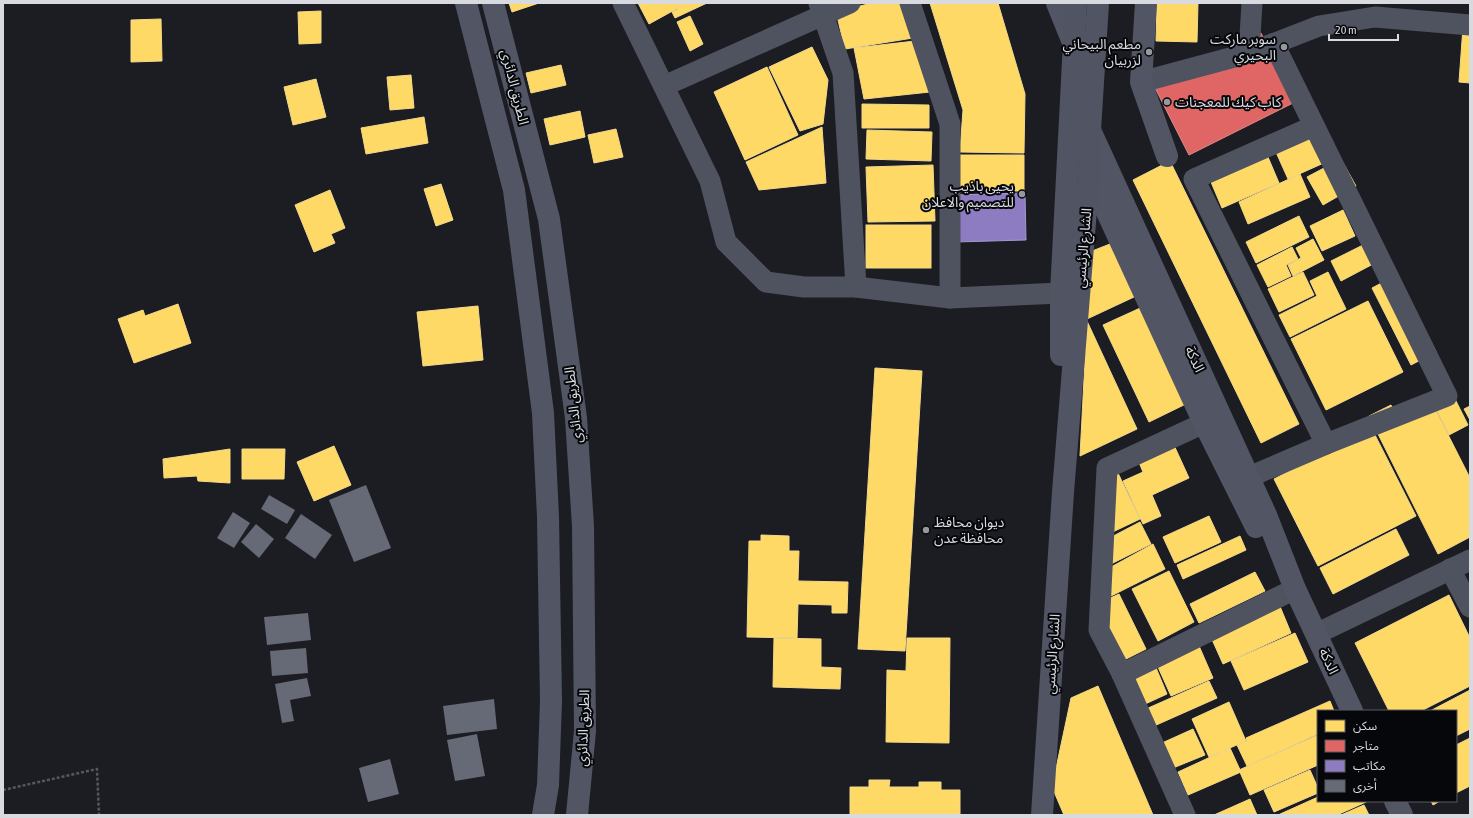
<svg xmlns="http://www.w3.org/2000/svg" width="1473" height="818" font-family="'Asap Condensed','Noto Sans Arabic',sans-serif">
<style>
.homes{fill:#ffd966;stroke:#f3d98b}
.shops{fill:#e06666;stroke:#de898b}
.offices{fill:#8e7cc3;stroke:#a498cc}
.building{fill:#666976}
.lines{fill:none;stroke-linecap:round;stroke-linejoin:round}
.path{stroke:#565861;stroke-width:2.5;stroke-dasharray:3 2;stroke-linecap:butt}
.street{stroke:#4f525f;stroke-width:21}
.secondary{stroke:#525664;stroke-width:22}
.primary{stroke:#515463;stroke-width:22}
.poi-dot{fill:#96989e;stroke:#06070a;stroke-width:1.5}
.labels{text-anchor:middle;stroke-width:4;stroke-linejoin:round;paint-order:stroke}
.poi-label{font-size:14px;fill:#d8dae0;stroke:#06070a;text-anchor:end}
.street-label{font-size:14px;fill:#d8dae0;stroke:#06070a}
</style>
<rect width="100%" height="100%" fill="#1c1d22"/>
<g class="homes">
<path d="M509,3H539L512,12Z"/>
<path d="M638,3H675L678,8L649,24Z"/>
<path d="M676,3H707L675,18L672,12L678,9Z"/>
<path d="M872,3H903L913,38L845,49L836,12Z"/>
<path d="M930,3H998L1025,94L1024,153L960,152L963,110Z"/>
<path d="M1157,3H1198L1197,42L1156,41Z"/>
<path d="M321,11V43L299,44L298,12Z"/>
<path d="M690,16L703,44L690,51L677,22Z"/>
<path d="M161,19L162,61L131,62V20Z"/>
<path d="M1463,27L1470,28V83L1459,82Z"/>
<path d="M915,41L930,92L864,99L854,48Z"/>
<path d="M812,47L828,80L823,124L800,131L769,67Z"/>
<path d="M561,65L566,85L531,93L526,73Z"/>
<path d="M767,67L798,135L745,160L714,92Z"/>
<path d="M411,75L414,108L390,110L387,77Z"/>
<path d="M316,79L326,117L293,125L284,87Z"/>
<path d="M862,104L929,105V128H862Z"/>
<path d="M580,111L585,137L550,145L544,119Z"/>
<path d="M424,117L428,143L366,154L361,128Z"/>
<path d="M1309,124L1326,162L1288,179L1271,141Z"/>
<path d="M822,127L826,183L759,190L746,162Z"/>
<path d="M616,129L623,157L594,163L588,135Z"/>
<path d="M867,130L932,132L931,161L866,159Z"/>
<path d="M1265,150L1279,183L1222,208L1208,175Z"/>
<path d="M960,155H1024V191H959Z"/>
<path d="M1341,159L1356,186L1323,205L1307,177Z"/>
<path d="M1170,161L1299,424L1261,443L1133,180Z"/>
<path d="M933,165L935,221L868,222L866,167Z"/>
<path d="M1300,174L1310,197L1248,224L1239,202Z"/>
<path d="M441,184L453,220L436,226L424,189Z"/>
<path d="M330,190L345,228L331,234L335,243L314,252L295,205Z"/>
<path d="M1343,210L1355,236L1322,251L1310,226Z"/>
<path d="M1299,216L1309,237L1256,263L1246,242Z"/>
<rect x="866" y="225" width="65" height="43"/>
<path d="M1313,239L1324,260L1293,276L1288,265L1301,258L1296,248Z"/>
<path d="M1110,244L1134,297L1087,319V253Z"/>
<path d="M1365,244L1375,263L1341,281L1331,261Z"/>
<path d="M1292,247L1298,259L1286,265L1291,276L1268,287L1257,265Z"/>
<path d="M1303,272L1314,295L1279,312L1268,289Z"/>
<path d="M1328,272L1346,309L1290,337L1279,315L1317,296L1310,281Z"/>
<path d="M1397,275L1436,352L1411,365L1372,288Z"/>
<path d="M1368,301L1403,372L1326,410L1291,339Z"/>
<path d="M178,304L191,343L134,363L118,319L143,310L145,316Z"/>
<path d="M1149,304L1194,400L1149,422L1103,325Z"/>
<path d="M478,306L483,360L423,366L417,312Z"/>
<path d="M1087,321L1137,429L1080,456Z"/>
<path d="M875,368L922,371L905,651L858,649Z"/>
<path d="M1451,391L1468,425L1449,435L1432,401Z"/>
<path d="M1430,399L1470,478V537L1438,554L1369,416L1391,405L1397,416Z"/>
<path d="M1470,406V420L1464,409Z"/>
<path d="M1372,429L1416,516L1318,566L1274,479Z"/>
<path d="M1173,443L1189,478L1152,495L1161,516L1143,524L1123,481L1143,472L1138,460Z"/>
<path d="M334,446L351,485L314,501L297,462Z"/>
<path d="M230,449V483L198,481L197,476L164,478L163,459Z"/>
<path d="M242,449H285L284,479H242Z"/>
<path d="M1117,471L1140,519L1100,538Z"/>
<path d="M1209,516L1221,542L1175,563L1163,537Z"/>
<path d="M1140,522L1151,544L1099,570L1100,543Z"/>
<path d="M1396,529L1409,555L1333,594L1320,568Z"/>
<path d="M761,535L789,536V551H799L798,581L848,582L847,613H832V605L798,604L797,638L747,637L749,541H761Z"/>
<path d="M1240,536L1246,550L1183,579L1177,565Z"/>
<path d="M1153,544L1165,569L1097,603L1102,572Z"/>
<path d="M1169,571L1194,622L1158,641L1132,589Z"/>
<path d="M1255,572L1265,591L1199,623L1190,604Z"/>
<path d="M1119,594L1146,649L1118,663L1091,607Z"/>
<path d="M1449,595L1470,638V686L1421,711H1389L1355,643Z"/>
<path d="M1279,604L1291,633L1223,664L1210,635Z"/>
<path d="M1295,633L1308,662L1244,690L1231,661Z"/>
<path d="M774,638L821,639V667L841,668L840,689L773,687Z"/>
<path d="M907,638H950L949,743L886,742L887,670L906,671Z"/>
<path d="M1196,639L1213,678L1171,696L1154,658Z"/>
<path d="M1154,663L1167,694L1143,705L1129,674Z"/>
<path d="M1209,681L1217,698L1154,726L1146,709Z"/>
<path d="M1098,686L1153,815H1064L1052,787L1071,698Z"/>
<path d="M1470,690V729L1456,736V711H1430Z"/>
<path d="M1330,701L1334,711H1318V734L1247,766L1237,745L1247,741L1246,738Z"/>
<path d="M1229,702L1246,741L1209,757L1192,719Z"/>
<path d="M1193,729L1205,755L1173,768L1162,743Z"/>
<path d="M1318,735V765L1250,795L1239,770Z"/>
<path d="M1470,738V786L1456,793V745Z"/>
<path d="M1230,748L1241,772L1188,795L1178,772Z"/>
<path d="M1310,770L1318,788V793L1274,812L1264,790Z"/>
<path d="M869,780H890L889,787H919V782H941V790H960V815H850V787H869Z"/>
<path d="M1318,797V801H1365L1366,802L1337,815H1278Z"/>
<path d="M1250,799L1257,815H1214Z"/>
<path d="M1431,801H1440L1433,805Z"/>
<path d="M1364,805L1369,815H1341Z"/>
</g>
<path class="shops" d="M1261,33L1295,102L1189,155L1154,86Z"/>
<path class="offices" d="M1025,193L1026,240L955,242L953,195Z"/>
<g class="building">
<path d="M366,485L391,548L354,562L329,500Z"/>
<path d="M269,495L295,510L287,524L261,509Z"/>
<path d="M233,512L250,523L234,548L217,538Z"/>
<path d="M301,514L332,535L315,559L285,538Z"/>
<path d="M256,524L274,539L259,558L241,542Z"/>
<path d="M308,613L311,640L267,645L264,617Z"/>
<path d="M306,648L308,673L272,676L270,651Z"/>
<path d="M307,678L311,696L290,700L294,721L282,723L275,684Z"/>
<path d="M494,699L497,729L447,735L443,706Z"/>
<path d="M477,734L485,776L455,781L447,740Z"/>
<path d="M390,759L399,794L368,802L359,768Z"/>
</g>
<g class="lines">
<path class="path" d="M3,790L97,769L99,815"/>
<g class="street">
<path d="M623,3L710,181L726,242L766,282L804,287H856L950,298L1061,293"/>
<path d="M819,3L843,73L856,287"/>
<path d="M910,3L950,124V298"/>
<path d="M1249,53L1252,3"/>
<path d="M1141,82L1249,53L1319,26L1375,17L1470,25"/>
<path d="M664,86L850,3"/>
<path d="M1314,126L1194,179L1326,444"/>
<path d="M1235,485L1249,477L1326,444L1447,396L1274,44"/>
<path d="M1450,569L1470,607"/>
<path d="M1316,634L1470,560"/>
<path d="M1122,674L1295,589"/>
<path d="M1185,815L1122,674L1099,630L1107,468L1204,423"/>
</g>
<g class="secondary">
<path d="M466,3L514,190L543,413L548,517L551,701L548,785L543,815"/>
<path d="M493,3L549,219L576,418L583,526L585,731L577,815"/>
<path d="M1057,3L1074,45"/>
<path d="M1146,3L1141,82L1167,156"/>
<path d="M1090,130L1266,515L1295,589L1352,711"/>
<path d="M1089,173L1204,423L1256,527"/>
<path d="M1395,801L1402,815"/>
</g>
<g class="primary">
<path d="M1061,355V293L1076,3"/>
<path d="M1042,815L1063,492L1089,173L1090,130L1098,3"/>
</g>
</g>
<g class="poi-dot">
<circle cx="1284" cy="47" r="4"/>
<circle cx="1149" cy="52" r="4"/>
<circle cx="1167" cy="102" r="4"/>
<circle cx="1022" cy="194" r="4"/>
<circle cx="926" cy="530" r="4"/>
</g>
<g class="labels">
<g class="poi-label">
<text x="1276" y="44">سوبر ماركت<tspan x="1276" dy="16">البحيري</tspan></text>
<text x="1141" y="49">مطعم البيحاني<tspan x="1141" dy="16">لزربيان</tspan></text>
<text x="1175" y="107" text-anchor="start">كاب كيك للمعجنات</text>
<text x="1014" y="191">يحيى باذيب<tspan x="1014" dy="16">للتصميم والاعلان</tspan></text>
<text x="934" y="527" text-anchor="start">ديوان محافظ<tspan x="934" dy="16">محافظة عدن</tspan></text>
</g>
<g class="street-label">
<text transform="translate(515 87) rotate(76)" y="5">الطريق الدائري</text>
<text transform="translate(1083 248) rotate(-85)" y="5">الشارع الرئيسي</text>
<text transform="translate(1195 359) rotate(65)" y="5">الدكة</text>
<text transform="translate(573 405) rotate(-96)" y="5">الطريق الدائري</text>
<text transform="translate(1052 654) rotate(-86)" y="5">الشارع الرئيسي</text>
<text transform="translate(1329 661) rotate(65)" y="5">الدكة</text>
<text transform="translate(583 728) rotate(-88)" y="5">الطريق الدائري</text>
</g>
</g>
<rect width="1473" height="818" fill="none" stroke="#d8dae0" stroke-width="8"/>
<rect x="1317" y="710" width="140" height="92" fill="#06070a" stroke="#5a5b60"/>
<rect x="1325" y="720" width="20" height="12" fill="#ffd966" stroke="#5a5b60"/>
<text x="1353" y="730" font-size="12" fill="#d8dae0">سكن</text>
<rect x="1325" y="740" width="20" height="12" fill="#e06666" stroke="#5a5b60"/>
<text x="1353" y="750" font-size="12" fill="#d8dae0">متاجر</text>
<rect x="1325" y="760" width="20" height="12" fill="#8e7cc3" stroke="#5a5b60"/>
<text x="1353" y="770" font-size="12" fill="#d8dae0">مكاتب</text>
<rect x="1325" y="780" width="20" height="12" fill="#666976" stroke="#5a5b60"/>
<text x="1353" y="790" font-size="12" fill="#d8dae0">أخرى</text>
<path d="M1329 34v6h69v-6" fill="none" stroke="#d8dae0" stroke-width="2"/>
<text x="1335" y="34" font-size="12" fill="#d8dae0" stroke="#06070a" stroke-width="3" paint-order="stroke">20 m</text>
</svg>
